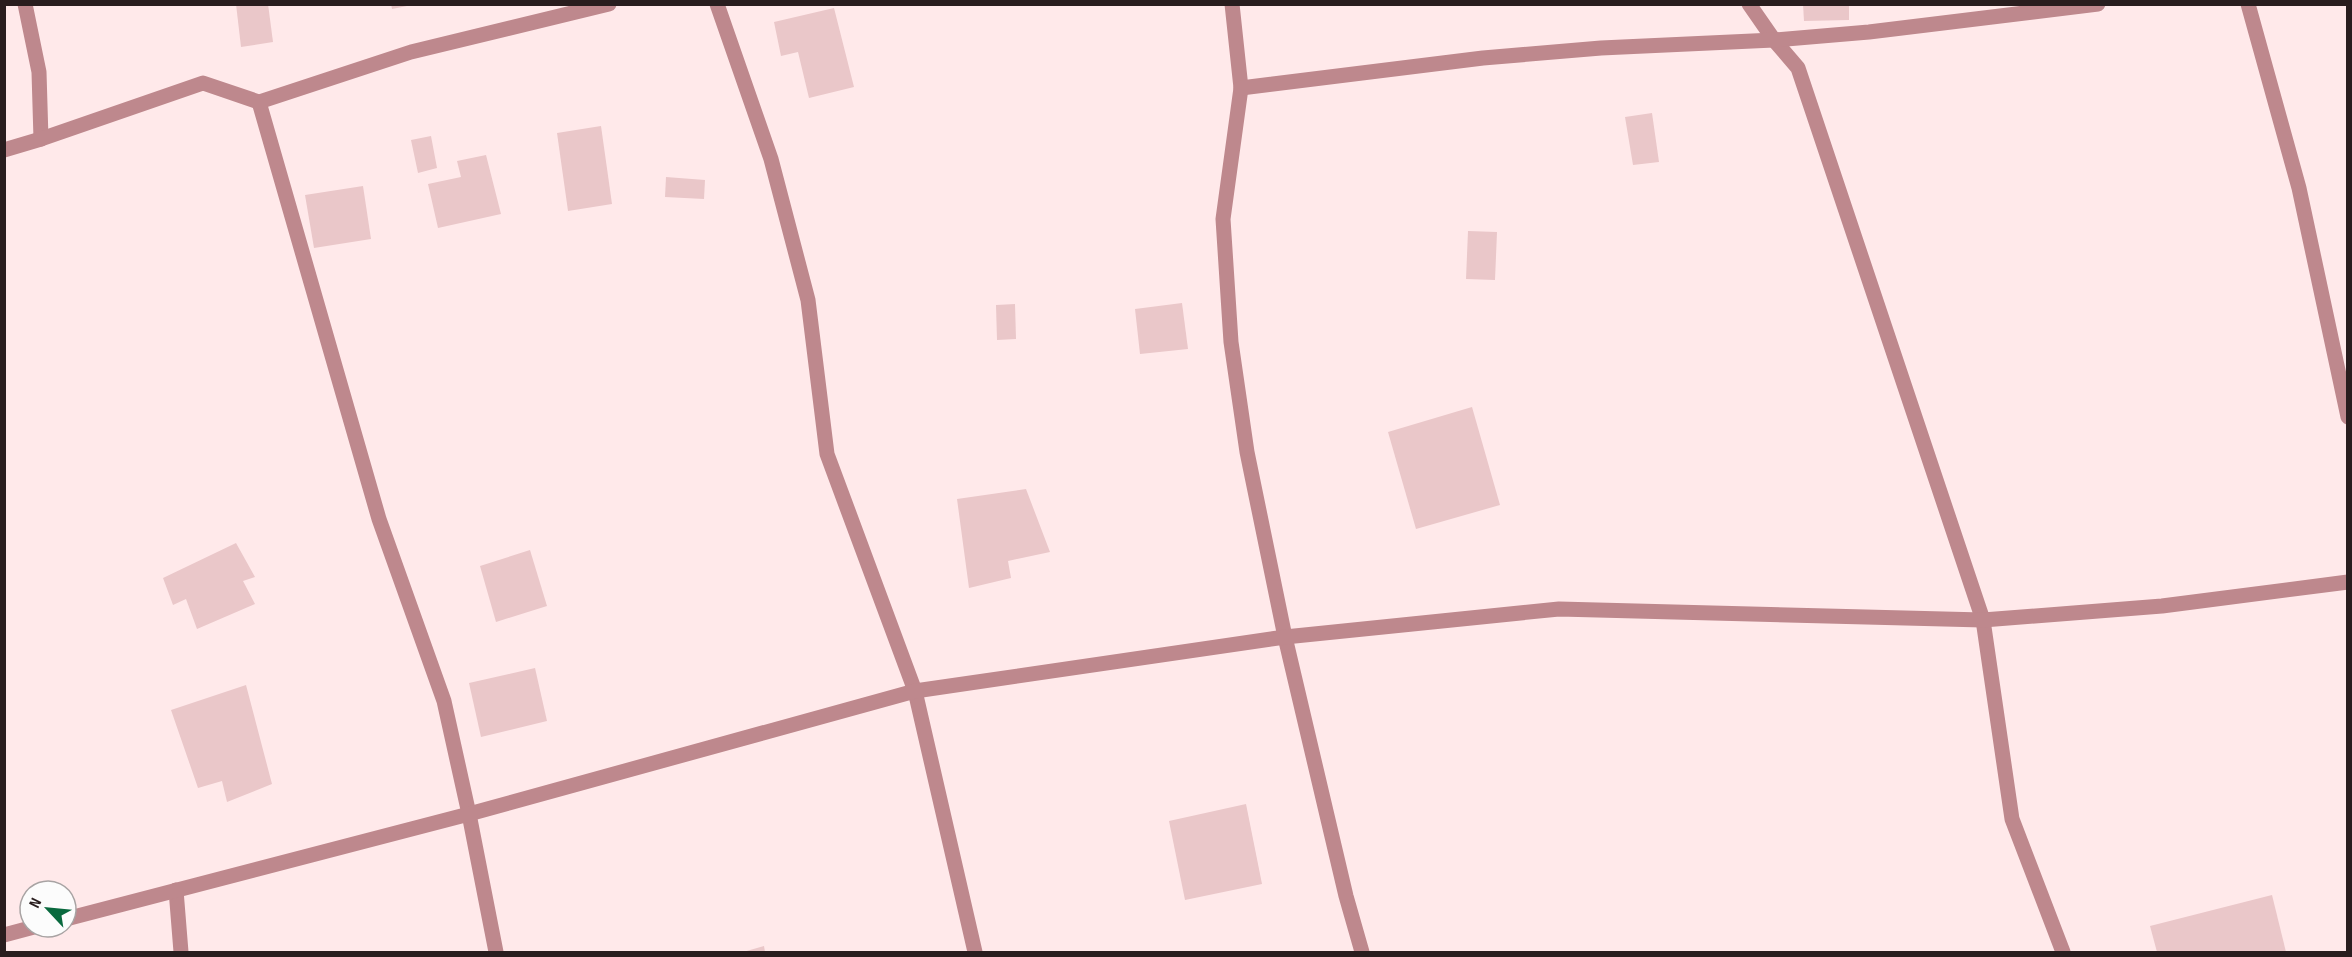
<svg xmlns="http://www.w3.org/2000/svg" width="2352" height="957" font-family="'Sofia Sans Condensed',sans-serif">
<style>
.building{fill:#eac7c9}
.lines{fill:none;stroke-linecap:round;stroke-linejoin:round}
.minor{stroke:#be888d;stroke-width:15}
</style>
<rect width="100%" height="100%" fill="#ffe9ea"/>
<g class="building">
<path d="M236,4H268L273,42L241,47Z"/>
<path d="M391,4H407V6L392,9Z"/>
<path d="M1803,4H1849V20L1804,21Z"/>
<path d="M834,8L854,87L809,98L798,52L781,56L774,22Z"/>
<path d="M1652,113L1659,162L1633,165L1625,117Z"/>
<path d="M601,126L612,204L568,211L557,133Z"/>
<path d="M431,136L437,168L418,173L411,140Z"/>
<path d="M486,155L501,214L438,228L428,184L461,177L457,161Z"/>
<path d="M666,177L705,180L704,199L665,197Z"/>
<path d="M363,186L371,239L314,248L305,195Z"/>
<path d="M1468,231L1497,232L1495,280L1466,279Z"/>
<path d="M1182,303L1188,349L1140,354L1135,309Z"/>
<path d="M1015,304L1016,339L997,340L996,305Z"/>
<path d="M1472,407L1500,505L1416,529L1388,432Z"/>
<path d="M1026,489L1050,552L1008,561L1011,578L969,588L957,499Z"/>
<path d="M236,543L255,577L243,581L255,604L197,629L186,599L173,605L163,578Z"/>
<path d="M530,550L547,606L496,622L480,566Z"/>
<path d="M535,668L547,721L481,737L469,683Z"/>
<path d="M246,685L272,784L227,802L222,781L198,788L171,710Z"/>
<path d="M1246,804L1262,884L1185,900L1169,821Z"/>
<path d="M2272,895L2286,952H2157L2150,926Z"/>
<path d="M764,946L765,952H743Z"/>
</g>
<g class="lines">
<g class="minor">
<path d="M25,4L39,72L41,139"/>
<path d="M717,4L771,159L808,300L827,454L915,691L975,952"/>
<path d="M1232,4L1241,88L1223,219L1231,342L1247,452L1285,637L1346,896L1362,952"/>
<path d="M1749,4L1774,40L1798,68L1983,620L2012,819L2063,952"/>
<path d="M2248,4L2299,188L2348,417"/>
<path d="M1241,88L1483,58L1601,48L1774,40L1869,32L2098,4"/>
<path d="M259,102L379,519L444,701L469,814L496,952"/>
<path d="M4,150L41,139L203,83L259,102L411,52L609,4"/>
<path d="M176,890L181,952"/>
<path d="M66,919L469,814L915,691L1285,637L1559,609L1983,620L2162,606L2348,582"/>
<path d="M4,935L34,927"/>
</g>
</g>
<rect width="2352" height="957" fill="none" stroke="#291d1e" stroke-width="12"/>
<g transform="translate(48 909) rotate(296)"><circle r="28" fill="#fcfcfc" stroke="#a8a3a3" stroke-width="1.5"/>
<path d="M0-4.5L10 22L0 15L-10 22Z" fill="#09693e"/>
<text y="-9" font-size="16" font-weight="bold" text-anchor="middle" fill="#291d1e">N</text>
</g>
</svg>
